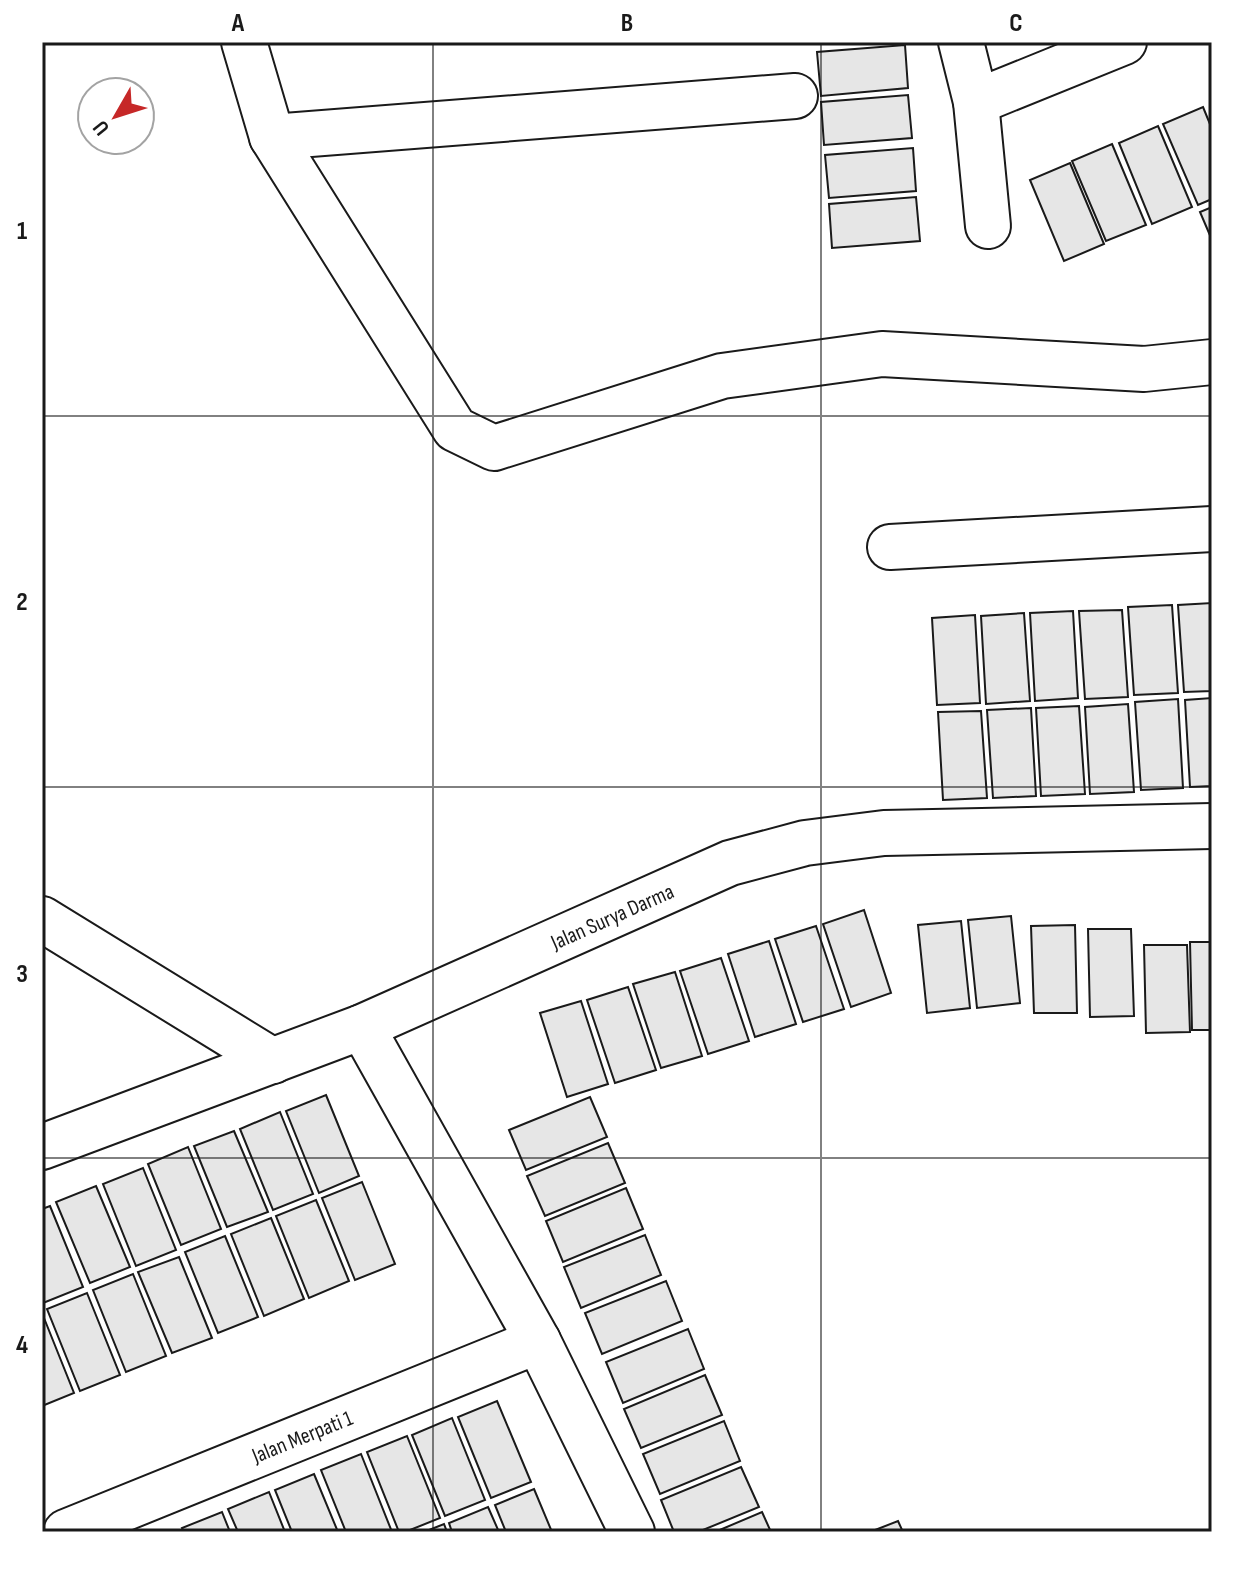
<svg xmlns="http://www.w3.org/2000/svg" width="1254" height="1574" font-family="'Sofia Sans Condensed',sans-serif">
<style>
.building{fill:#e6e6e6;stroke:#1a1a1a;stroke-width:2}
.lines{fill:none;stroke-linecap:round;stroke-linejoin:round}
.minor-casing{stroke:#1a1a1a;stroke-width:48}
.minor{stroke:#fff;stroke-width:44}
.grid{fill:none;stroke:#1a1a1a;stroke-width:2;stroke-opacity:0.55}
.labels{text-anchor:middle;stroke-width:6;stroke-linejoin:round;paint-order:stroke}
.street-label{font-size:22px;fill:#1a1a1a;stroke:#fff}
.neatline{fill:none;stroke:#1a1a1a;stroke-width:3}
.grid-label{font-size:26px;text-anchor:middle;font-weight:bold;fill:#1a1a1a}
</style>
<rect width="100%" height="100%" fill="#fff"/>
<g class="building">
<path d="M905,45L908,88L821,96L817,52Z"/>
<path d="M908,95L912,138L824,145L821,102Z"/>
<path d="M1203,107L1212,129V199L1198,205L1163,124Z"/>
<path d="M1158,126L1192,207L1152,224L1119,143Z"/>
<path d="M1112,144L1146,225L1106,241L1072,161Z"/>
<path d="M913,148L916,191L829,198L825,155Z"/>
<path d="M1070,163L1104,244L1064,261L1030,180Z"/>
<path d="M916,197L920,241L832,248L829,204Z"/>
<path d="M1212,207V240L1200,212Z"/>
<path d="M1212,603V691L1184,692L1178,605Z"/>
<path d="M1172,605L1178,693L1134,695L1128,607Z"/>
<path d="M1122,610L1128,697L1085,699L1079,611Z"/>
<path d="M1073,611L1078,698L1035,701L1030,613Z"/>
<path d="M1024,613L1030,701L986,704L981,616Z"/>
<path d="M975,615L980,703L937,705L932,618Z"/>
<path d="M1212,698V786L1190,787L1185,700Z"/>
<path d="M1178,699L1183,788L1141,790L1135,702Z"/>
<path d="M1128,704L1134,792L1090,794L1085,707Z"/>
<path d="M1079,706L1085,794L1041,796L1036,708Z"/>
<path d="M1031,708L1036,796L993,798L987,710Z"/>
<path d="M981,711L987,798L943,800L938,712Z"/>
<path d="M864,910L891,993L851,1007L823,924Z"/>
<path d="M1011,916L1020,1003L977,1008L968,920Z"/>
<path d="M961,921L970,1008L927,1013L918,925Z"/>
<path d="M1075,925L1077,1013H1034L1031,926Z"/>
<path d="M816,926L844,1009L803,1022L775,939Z"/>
<path d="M1088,929H1131L1134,1016L1090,1017Z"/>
<path d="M769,941L796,1024L755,1037L728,954Z"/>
<path d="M1190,942H1212V1030H1192Z"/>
<path d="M1144,945H1187L1190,1032L1146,1033Z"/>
<path d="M721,958L749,1041L708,1054L680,971Z"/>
<path d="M675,972L702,1056L661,1068L633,984Z"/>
<path d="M628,987L656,1070L615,1083L587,1000Z"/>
<path d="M581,1001L608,1084L567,1097L540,1013Z"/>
<path d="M326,1095L359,1176L319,1193L286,1111Z"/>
<path d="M590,1097L607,1137L526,1170L509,1130Z"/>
<path d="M280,1112L313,1194L273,1210L240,1129Z"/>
<path d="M234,1131L268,1212L227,1227L194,1146Z"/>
<path d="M608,1143L625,1183L545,1216L527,1176Z"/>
<path d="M188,1147L221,1229L181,1245L148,1164Z"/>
<path d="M143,1168L176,1250L136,1266L103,1184Z"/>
<path d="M362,1182L395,1264L355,1280L322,1198Z"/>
<path d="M96,1186L130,1267L90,1283L56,1202Z"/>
<path d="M626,1188L643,1229L563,1262L546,1221Z"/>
<path d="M316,1200L349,1281L309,1298L276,1216Z"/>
<path d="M50,1206L83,1287L43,1303L42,1209Z"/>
<path d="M271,1218L304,1299L264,1316L231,1234Z"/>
<path d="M645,1235L661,1275L581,1308L564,1267Z"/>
<path d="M225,1236L258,1317L218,1333L185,1252Z"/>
<path d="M179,1257L212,1338L172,1353L138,1272Z"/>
<path d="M133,1274L166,1356L126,1372L93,1290Z"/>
<path d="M666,1281L682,1321L602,1354L585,1313Z"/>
<path d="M87,1293L120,1375L80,1391L47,1309Z"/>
<path d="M42,1313L74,1393L42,1406Z"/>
<path d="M688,1329L704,1369L623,1403L606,1362Z"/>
<path d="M705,1375L722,1415L641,1448L624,1409Z"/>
<path d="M497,1401L531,1482L491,1498L458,1417Z"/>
<path d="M452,1418L485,1500L445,1516L412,1435Z"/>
<path d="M724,1421L740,1461L660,1494L643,1454Z"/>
<path d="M407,1436L440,1518L405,1532H399L367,1452Z"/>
<path d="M361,1454L392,1532H346L321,1470Z"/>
<path d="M741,1467L759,1507L698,1532H674L661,1500Z"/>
<path d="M314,1474L338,1532H292L275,1490Z"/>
<path d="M534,1489L552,1532H506L495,1505Z"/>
<path d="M269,1492L285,1532H238L228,1509Z"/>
<path d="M488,1507L499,1532H452L449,1523Z"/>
<path d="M222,1512L230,1532H184L182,1528Z"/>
<path d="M762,1512L771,1532H715Z"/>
<path d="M898,1521L903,1532H870Z"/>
<path d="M444,1524L447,1532H424Z"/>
</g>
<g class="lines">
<g class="minor-casing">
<g id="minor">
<path d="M244,42L272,137L455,429L494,448L722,376L882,354L1144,369L1212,362"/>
<path d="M961,42L976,102L1124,42"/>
<path d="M976,102L988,226"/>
<path d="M272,137L795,96"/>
<path d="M890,547L1212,529"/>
<path d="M42,919L273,1061"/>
<path d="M362,1027L538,1341L632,1532"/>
<path d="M42,1147L362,1027L730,863L805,843L884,833L1212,826"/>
<path d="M66,1532L538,1341"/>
</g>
</g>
<use href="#minor" class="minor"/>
</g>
<path class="grid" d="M433,42V1532M821,42V1532M42,416H1212M42,787H1212M42,1158H1212"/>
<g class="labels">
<g class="street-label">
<text transform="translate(612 916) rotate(-24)" y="8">Jalan Surya Darma</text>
<text transform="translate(302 1436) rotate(-22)" y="8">Jalan Merpati 1</text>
</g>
</g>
<rect width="1254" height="1574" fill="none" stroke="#ffffff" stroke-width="88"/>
<g transform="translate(116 116) rotate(231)"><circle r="38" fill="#ffffff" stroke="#a3a3a3" stroke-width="2"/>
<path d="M0-6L14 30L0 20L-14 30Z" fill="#c62828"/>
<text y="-12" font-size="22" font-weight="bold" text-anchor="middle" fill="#1a1a1a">U</text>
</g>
<rect x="44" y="44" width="1166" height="1486" class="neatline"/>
<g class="grid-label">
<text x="238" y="31">A</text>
<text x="627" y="31">B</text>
<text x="1016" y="31">C</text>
<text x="22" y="239">1</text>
<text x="22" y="610">2</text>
<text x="22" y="982">3</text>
<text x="22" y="1353">4</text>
</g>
</svg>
